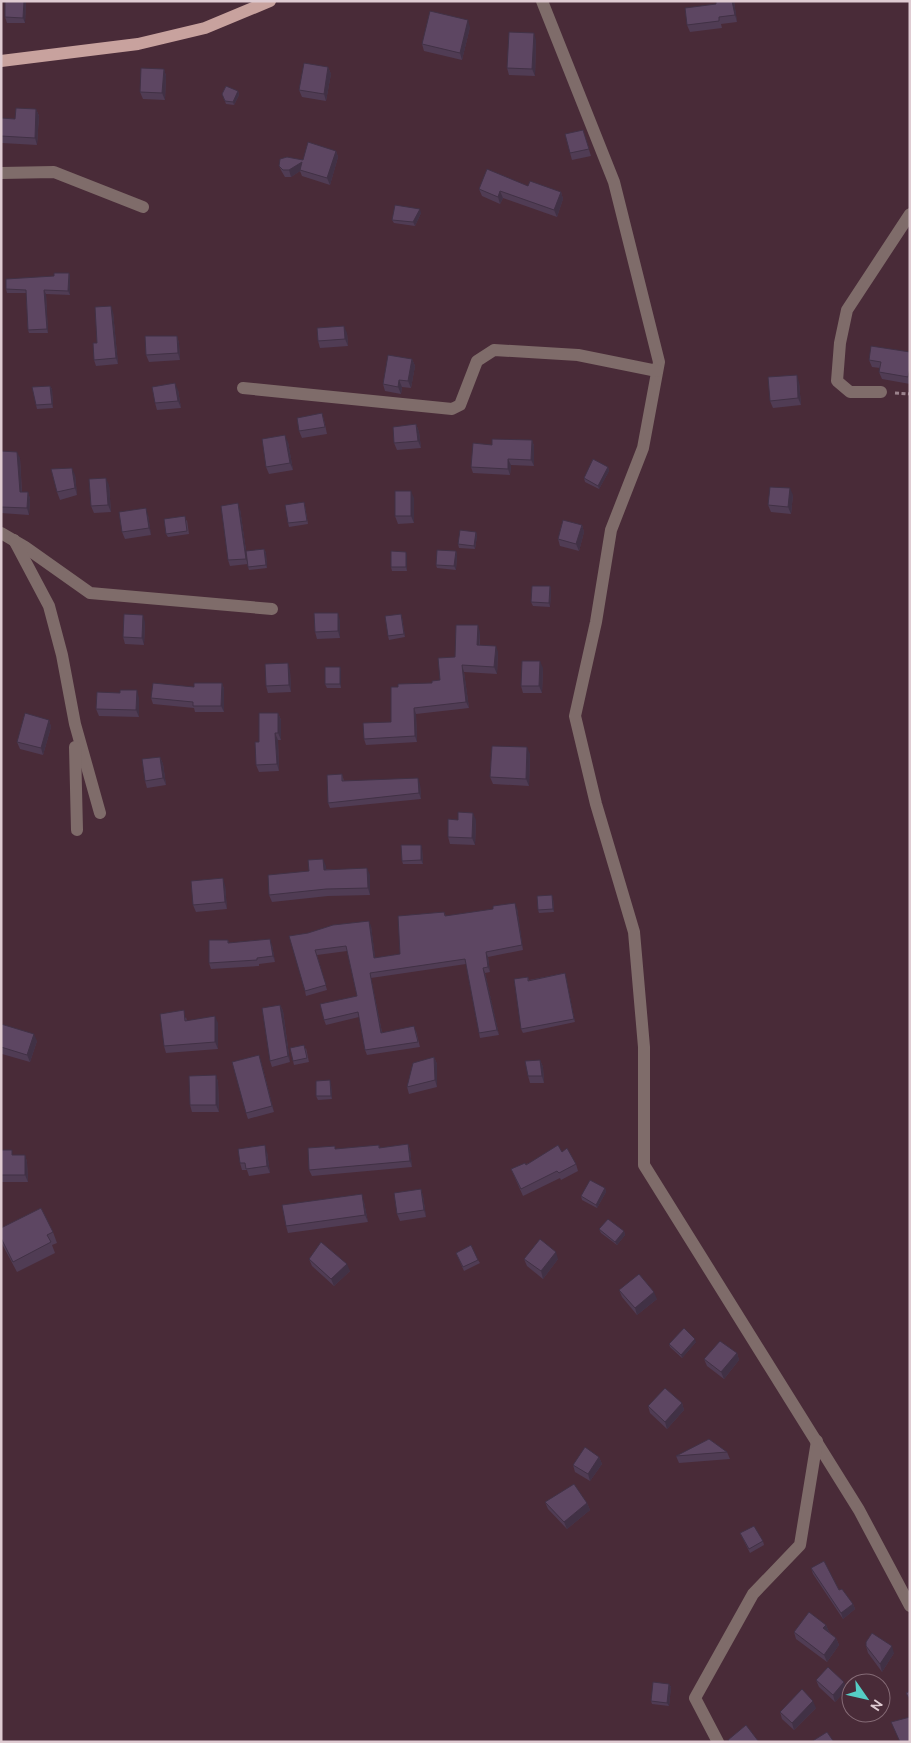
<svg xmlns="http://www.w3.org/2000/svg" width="911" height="1743" font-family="Ubuntu,sans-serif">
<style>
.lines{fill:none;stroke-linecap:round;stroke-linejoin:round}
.path{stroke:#9b838d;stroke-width:3;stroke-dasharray:4 2.5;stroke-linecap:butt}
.minor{stroke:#7f6c6a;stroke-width:12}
.major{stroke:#c8a29e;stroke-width:12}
.wall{fill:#503c54}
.shaded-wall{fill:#413145}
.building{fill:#5d4662;stroke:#413145}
</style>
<rect width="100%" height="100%" fill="#492b38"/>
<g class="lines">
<path class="path" d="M895,393L910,394"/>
<g class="minor">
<path d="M542,1L614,182L659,362L643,448L611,530L596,622L575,716L596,804L634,932L644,1047V1165L859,1510L910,1606"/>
<path d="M1,173L54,172L143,207"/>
<path d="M243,388L452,409L460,405L477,361L494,350L578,355L657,371"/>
<path d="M881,392H850L837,381L840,343L847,310L910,214"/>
<path d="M1,533L25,547L90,593L272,609"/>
<path d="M14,540L49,606L62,655L75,724L100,813"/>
<path d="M75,747L77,830"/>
<path d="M718,1742L695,1698L753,1594L800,1545L817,1441"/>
</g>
<path class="major" d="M1,61L138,44L205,28L270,1"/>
</g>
<g class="wall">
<path d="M5,1H26L25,23H7L5,17Z"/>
<path d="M734,1L737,22L721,24L722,28L690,32L687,25Z"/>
<path d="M470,27L462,60L424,51L422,44Z"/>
<path d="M536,40L535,76L509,75L507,68Z"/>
<path d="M328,67L331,74L326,101L302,97L299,90Z"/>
<path d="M164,69L166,76L165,100L143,99L140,92Z"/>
<path d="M238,91L239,95L234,105L226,104L222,94Z"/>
<path d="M36,109L39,116L37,145L2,143L1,140V118L15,119Z"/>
<path d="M583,130L591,156L572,160L570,153Z"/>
<path d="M336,151L338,157L330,185L302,176L300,171L291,177H285L282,172L279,166Z"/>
<path d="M528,186L561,192L563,199L557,217L503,198L500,204L482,196L479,189Z"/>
<path d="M421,213L415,226L394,223L392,220Z"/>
<path d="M69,273L70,277V295L46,294L48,333H29L28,330L26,293H7L6,289L54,276Z"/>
<path d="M113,312L118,364L96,366L94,360L97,343Z"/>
<path d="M347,333L348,346L320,348L318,341Z"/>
<path d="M177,336L179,343L180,360L149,362L146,355Z"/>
<path d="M910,352V384L882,379L879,372L880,368L872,367L869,360Z"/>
<path d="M412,359L415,366L411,388L402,387L401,394L385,391L383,384Z"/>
<path d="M799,382L801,405L773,408L770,401Z"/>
<path d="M50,386L52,389L53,408L37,409L36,405Z"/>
<path d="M178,390L181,408L157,410L155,403Z"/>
<path d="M322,413L324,420L327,434L302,438L299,431Z"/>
<path d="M416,424L419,432L421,448L397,450L394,443Z"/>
<path d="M532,440L534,446V466L511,465L510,475L473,473L471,467L492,445Z"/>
<path d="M288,442L293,470L269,474L266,467Z"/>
<path d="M1,451L20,458L22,492H28L30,499L29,515L1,513Z"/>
<path d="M608,467L609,471L599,489L585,482L584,478Z"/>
<path d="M75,475L77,495L60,500L57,492Z"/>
<path d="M109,485L111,512L94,513L91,506Z"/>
<path d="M793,495L791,514L771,512L768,505Z"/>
<path d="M414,498V523L398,524L395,516Z"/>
<path d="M304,502L305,506L308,524L289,527L288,523Z"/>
<path d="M240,509L248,564L230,566L228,560Z"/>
<path d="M148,515L151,535L125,539L122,532Z"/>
<path d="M187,520L189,534L168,537L166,534Z"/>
<path d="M582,525L584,532L579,551L560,546L558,539Z"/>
<path d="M476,532L477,536L475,549L459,548L458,544Z"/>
<path d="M264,549L266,553L267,568L249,570L248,567Z"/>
<path d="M456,551L457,555L456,570L437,568L436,565Z"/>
<path d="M407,555V571H392L391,567Z"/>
<path d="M550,586L551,590L550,607L533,606L531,602Z"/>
<path d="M401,614L402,617L405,637L389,640L388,636Z"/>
<path d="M340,620V638L317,639L315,632Z"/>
<path d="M145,622L144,645L125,644L123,637Z"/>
<path d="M480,632V645L498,652L497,674L464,672L469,708L416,714L417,742L366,745L364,739L391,722L398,687L432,683L440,680L455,657Z"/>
<path d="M340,667L341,671V688H327L325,684Z"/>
<path d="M543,668L542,693H523L521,686Z"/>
<path d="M290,670L291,692L268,693L266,686Z"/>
<path d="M222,683L224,689V712H195L194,708L153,704L151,698L194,687Z"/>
<path d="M139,698V717L99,716L96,709Z"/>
<path d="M278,713L281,720V740H278L279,771L259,772L256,765L259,742Z"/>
<path d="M49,720L51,727L43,755L20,749L17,742Z"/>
<path d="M530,754L529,786L493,784L490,777Z"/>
<path d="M160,757L163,764L166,785L147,788L145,781Z"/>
<path d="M342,774L344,781L420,784L421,799L330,808L328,803Z"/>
<path d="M476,820L475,845L450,844L448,837Z"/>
<path d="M421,845L422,848L423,864H403L402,861Z"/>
<path d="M326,866V869L370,875V895L328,896L272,902L269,895L309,871Z"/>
<path d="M225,885L227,909L196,912L193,905Z"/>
<path d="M553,898L554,912L539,913L538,910Z"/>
<path d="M517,908L523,950L488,957L490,972L485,973L499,1035L480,1038L479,1033L466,964L371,978L382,1032L416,1031L420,1047L367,1055L365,1050L359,1017L326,1025L324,1020L357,996L347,951L317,955L327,990L306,996L305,991L308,933L371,926L375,958L400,954L444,912L446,916Z"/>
<path d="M228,940L229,943L272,945L275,962L259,964V966L211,969L209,963Z"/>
<path d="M565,973L575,1022L523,1033L521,1029L528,977L529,980Z"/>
<path d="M280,1005L283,1011L290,1062L272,1067L270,1061Z"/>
<path d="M186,1017L187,1021L218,1023V1049L166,1053L164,1046Z"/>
<path d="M1,1024L37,1041L30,1062L2,1054L1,1051Z"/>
<path d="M306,1048L309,1062L294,1065L293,1061Z"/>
<path d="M434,1057L437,1064V1087L409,1094L407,1087Z"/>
<path d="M540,1060L543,1067L544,1083H530L528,1076Z"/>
<path d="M261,1061L274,1112L248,1119L246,1113Z"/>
<path d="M216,1075L218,1082L219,1112H192L190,1105Z"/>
<path d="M331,1084L332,1099L318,1100L316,1096Z"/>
<path d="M408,1144L410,1150L412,1167L312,1176L309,1170L336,1149L379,1145L380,1148Z"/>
<path d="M1,1150L13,1155H25L27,1162L28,1182H1Z"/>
<path d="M267,1152L270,1173L249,1176L247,1170H242L240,1163Z"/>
<path d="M562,1152L576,1164L578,1171L561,1180L560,1178L523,1196L511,1169Z"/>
<path d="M605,1188L606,1192L597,1208L582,1200L581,1196Z"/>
<path d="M421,1189L423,1196L426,1217L400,1221L397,1214Z"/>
<path d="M364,1202L368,1222L288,1233L286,1226Z"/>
<path d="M1,1228L53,1232L57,1243L52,1245L55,1253L17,1272L1,1242Z"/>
<path d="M599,1229L624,1231L625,1235L617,1245L601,1233Z"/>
<path d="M456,1253L478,1260L480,1263L464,1271Z"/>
<path d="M309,1259L350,1271L334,1286L312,1266Z"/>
<path d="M524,1259H558L543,1279L527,1266Z"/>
<path d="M619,1290L657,1299L637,1315L622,1297Z"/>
<path d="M696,1342L682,1358L670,1347L669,1344Z"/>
<path d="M737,1353L739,1360L724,1379L707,1366L704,1359Z"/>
<path d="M682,1403L684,1410L667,1429L650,1413L648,1406Z"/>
<path d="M727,1452L730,1459L679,1463L676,1456Z"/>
<path d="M599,1457L602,1464L590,1481L575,1472L573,1465Z"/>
<path d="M545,1502L587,1503L590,1510L567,1529L548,1509Z"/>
<path d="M740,1533L763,1541L764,1545L750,1553Z"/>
<path d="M811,1568L839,1590L853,1604L855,1609L843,1619L813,1574Z"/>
<path d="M826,1625L829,1632L836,1638L839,1645L827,1662L796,1639L794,1632Z"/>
<path d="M866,1646L894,1653L882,1672L868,1653Z"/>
<path d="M816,1680L847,1689L835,1702L819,1687Z"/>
<path d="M669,1684L671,1687L669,1706L652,1704L651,1701Z"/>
<path d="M816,1708L794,1730L782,1719L780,1712Z"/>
</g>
<g class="shaded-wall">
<path d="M24,1H26L25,23L23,18Z"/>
<path d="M732,1H734L737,22L735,15Z"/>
<path d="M468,20L470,27L462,60L460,53Z"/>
<path d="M534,33L536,40L535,76L532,69Z"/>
<path d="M328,67L331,74L326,101L324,94Z"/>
<path d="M164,69L166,76L165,100L162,93Z"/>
<path d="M238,91L239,95L234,105L233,102Z"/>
<path d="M36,109L39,116L37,145L35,138Z"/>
<path d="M336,151L338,157L330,185L327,178Z"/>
<path d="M302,162L300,171L291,177L289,170Z"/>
<path d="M500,191L503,198L500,204L498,197Z"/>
<path d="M561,192L563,199L557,217L554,210Z"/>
<path d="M420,209L421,213L415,226L413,222Z"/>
<path d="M69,273L70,277V295L68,291Z"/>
<path d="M44,290L46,294L48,333L47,329Z"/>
<path d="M111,306L113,312L118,364L116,358Z"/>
<path d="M1,312L3,335L2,331Z"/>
<path d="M344,326L347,333L348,346L345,339Z"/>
<path d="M177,336L179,343L180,360L178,353Z"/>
<path d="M412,359L415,366L411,388L408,381Z"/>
<path d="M797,375L799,382L801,405L798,398Z"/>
<path d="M399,380L402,387L401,394L398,387Z"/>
<path d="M175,383L178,390L181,408L178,401Z"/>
<path d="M50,386L52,389L53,408L52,404Z"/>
<path d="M416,424L419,432L421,448L418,441Z"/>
<path d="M285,435L288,442L293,470L290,463Z"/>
<path d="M532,440L534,446V466L531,460Z"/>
<path d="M17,452L20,458L22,498L20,492Z"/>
<path d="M508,459L511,465L510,475L508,469Z"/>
<path d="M608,467L609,471L599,489L598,486Z"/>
<path d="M72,468L75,475L77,495L75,488Z"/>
<path d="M106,478L109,485L111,512L108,505Z"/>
<path d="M790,488L793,495L791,514L788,507Z"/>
<path d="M411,491L414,498V523L411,516Z"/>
<path d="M28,492L30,499L29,515L27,508Z"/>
<path d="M238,503L240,509L248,564L246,559Z"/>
<path d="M146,508L148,515L151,535L149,528Z"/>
<path d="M582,525L584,532L579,551L576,544Z"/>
<path d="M476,532L477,536L475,549L474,546Z"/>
<path d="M264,549L266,553L267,568L266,565Z"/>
<path d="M456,551L457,555L456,570L454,566Z"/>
<path d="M406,552L407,555V571L406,567Z"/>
<path d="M550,586L551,590L550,607L549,603Z"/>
<path d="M338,613L340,620V638L338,631Z"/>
<path d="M401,614L402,617L405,637L404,634Z"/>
<path d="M143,615L145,622L144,645L142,638Z"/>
<path d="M478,625L480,632L479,651L477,645Z"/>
<path d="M496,646L498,652L497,674L494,667Z"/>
<path d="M540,661L543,668L542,693L539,686Z"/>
<path d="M288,663L290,670L291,692L289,685Z"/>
<path d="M462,665L464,672L469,708L466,702Z"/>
<path d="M340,667L341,671V688L340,684Z"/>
<path d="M222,683L224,689V712L221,706Z"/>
<path d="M137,690L139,698V717L136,710Z"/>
<path d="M414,708L416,714L417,742L415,736Z"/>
<path d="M278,713L281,720V740L278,733Z"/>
<path d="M49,720L51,727L43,755L41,748Z"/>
<path d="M275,733L278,740L279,771L277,764Z"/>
<path d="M527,747L530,754L529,786L526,779Z"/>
<path d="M160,757L163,764L166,785L163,778Z"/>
<path d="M418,778L420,784L421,799L419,793Z"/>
<path d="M473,813L476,820L475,845L472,838Z"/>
<path d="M421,845L422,848L423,864L421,860Z"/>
<path d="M323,859L326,866L327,877L324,870Z"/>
<path d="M367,868L370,875V895L368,888Z"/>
<path d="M223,878L225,885L227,909L225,902Z"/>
<path d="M552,895L553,898L554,912L553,909Z"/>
<path d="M515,903L517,908L523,950L522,945Z"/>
<path d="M369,921L371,926L376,963L374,958Z"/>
<path d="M270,939L272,945L275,962L273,956Z"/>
<path d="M486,952L488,957L490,972L488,967Z"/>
<path d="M483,968L485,973L499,1035L497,1030Z"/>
<path d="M370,973L383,1038L381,1033Z"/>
<path d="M565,973L566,977L575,1022L574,1019Z"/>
<path d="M280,1005L283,1011L290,1062L288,1056Z"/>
<path d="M215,1016L218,1023V1049L215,1042Z"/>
<path d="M34,1034L37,1041L30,1062L27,1055Z"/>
<path d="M259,1055L261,1061L274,1112L272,1106Z"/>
<path d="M434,1057L437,1064V1087L435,1080Z"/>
<path d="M540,1060L543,1067L544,1083L542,1076Z"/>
<path d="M216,1075L218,1082L219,1112L216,1105Z"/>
<path d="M330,1080L331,1084L332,1099L331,1096Z"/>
<path d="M408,1144L410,1150L412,1167L410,1161Z"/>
<path d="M265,1145L267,1152L270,1173L267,1166Z"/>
<path d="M25,1155L27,1162L28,1182L25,1175Z"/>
<path d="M605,1188L606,1192L597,1208L596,1205Z"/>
<path d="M421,1189L423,1196L426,1217L424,1210Z"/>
<path d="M362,1194L364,1202L368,1222L365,1215Z"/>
<path d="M624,1231L625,1235L617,1245L615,1242Z"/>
<path d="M556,1252L558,1259L543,1279L541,1271Z"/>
<path d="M347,1264L350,1271L334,1286L331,1279Z"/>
<path d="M654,1292L657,1299L637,1315L635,1308Z"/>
<path d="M695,1339L696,1342L682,1358L681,1355Z"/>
<path d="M737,1353L739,1360L724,1379L721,1372Z"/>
<path d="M682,1403L684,1410L667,1429L665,1422Z"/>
<path d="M599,1457L602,1464L590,1481L588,1474Z"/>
<path d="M587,1503L590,1510L567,1529L564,1522Z"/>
<path d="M853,1604L855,1609L843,1619L841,1613Z"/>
<path d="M826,1625L829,1632L826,1635L823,1628Z"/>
<path d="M836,1638L839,1645L827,1662L824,1655Z"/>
<path d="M892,1646L894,1653L882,1672L880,1664Z"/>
<path d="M844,1682L847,1689L835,1702L833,1695Z"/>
<path d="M669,1684L671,1687L669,1706L667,1703Z"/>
<path d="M813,1701L816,1708L794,1730L792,1723Z"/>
</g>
<g class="building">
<path d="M5,1H24L23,18L5,17Z"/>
<path d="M716,1H732L735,15L719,17V21L687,25L685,8L716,4Z"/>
<path d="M430,11L468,20L460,53L422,44Z"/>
<path d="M509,32L534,33L532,69L507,68Z"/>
<path d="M304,63L328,67L324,94L299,90Z"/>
<path d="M141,68L164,69L162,93L140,92Z"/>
<path d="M226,86L238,91L233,102L225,101L222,94Z"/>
<path d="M16,108L36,109L35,138L1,136V118L15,119Z"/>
<path d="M583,130L589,149L570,153L565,134Z"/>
<path d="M308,142L336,151L327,178L300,170L302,162L289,170H283L279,166L280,159L287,157L303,160Z"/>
<path d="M487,169L528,186L530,181L561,192L554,210L500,191L498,197L479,189Z"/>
<path d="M395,205L420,209L413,222L392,220Z"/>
<path d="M54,273H69L68,291L44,290L47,329L28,330L26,290L6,289V279L54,276Z"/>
<path d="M111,306L116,358L94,360L93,343H97L95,307Z"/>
<path d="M344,326L345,339L318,341L317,328Z"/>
<path d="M145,336H177L178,353L146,355Z"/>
<path d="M871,346L910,352V368L908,377L879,372L881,362L869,360Z"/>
<path d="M388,355L412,359L408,381L399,380L398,387L383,384Z"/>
<path d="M797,375L798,398L770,401L768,377Z"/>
<path d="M175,383L178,401L155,403L152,387Z"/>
<path d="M50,386L52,404L36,405L32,387Z"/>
<path d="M322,413L325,427L299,431L297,418Z"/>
<path d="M416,424L418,441L394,443L393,427Z"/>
<path d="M285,435L290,463L266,467L262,439Z"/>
<path d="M492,439L532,440L531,460L508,459V469L471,467L473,443L492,445Z"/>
<path d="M1,451L17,452L20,492H28L27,508L1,507Z"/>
<path d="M593,459L608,467L598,486L584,478Z"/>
<path d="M72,468L75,488L57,492L51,469Z"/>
<path d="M106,478L108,505L91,506L89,479Z"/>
<path d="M770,487L790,488L788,507L768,505Z"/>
<rect x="395" y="491" width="16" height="25"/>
<path d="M304,502L307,521L288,523L285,505Z"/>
<path d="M238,503L246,559L228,560L221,506Z"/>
<path d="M146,508L149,528L122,532L119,512Z"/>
<path d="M185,516L187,531L166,534L164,519Z"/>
<path d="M563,520L582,525L576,544L558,539Z"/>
<path d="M460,530L476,532L474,546L458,544Z"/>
<path d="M264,549L266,565L248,567L246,551Z"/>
<path d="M437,550L456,551L454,566L436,565Z"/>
<path d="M391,551L406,552V567H391Z"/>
<path d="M532,586H550L549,603L531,602Z"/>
<path d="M314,613H338V631L315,632Z"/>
<path d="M124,614L143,615L142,638L123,637Z"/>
<path d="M401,614L404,634L388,636L385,616Z"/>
<path d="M456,625H478L477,645L496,646L494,667L462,665L466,702L414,708L415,736L364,739L363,723L391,722V687H398V684L432,683V681L440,680L438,658L455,657Z"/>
<path d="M522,661H540L539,686H521Z"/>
<path d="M288,663L289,685L266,686L265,664Z"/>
<rect x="325" y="667" width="15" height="17"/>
<path d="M153,683L194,687V683H222L221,706H193V702L151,698Z"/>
<path d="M120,690H137L136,710L96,709L97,692L120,693Z"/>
<path d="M25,713L49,720L41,748L17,742Z"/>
<path d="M259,713H278V733H275L277,764L256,765L255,742H259Z"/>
<path d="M492,746L527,747L526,779L490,777Z"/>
<path d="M160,757L163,778L145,781L142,759Z"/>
<path d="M342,774V781L418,778L419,793L328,803L327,775Z"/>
<path d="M458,812L473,813L472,838L448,837V819L458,820Z"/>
<path d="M401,845H421V860L402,861Z"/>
<path d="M323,859L324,870L367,868L368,888L326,889L269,895L268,875L309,871L308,860Z"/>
<path d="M223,878L225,902L193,905L191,881Z"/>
<path d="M552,895L553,909L538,910L537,896Z"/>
<path d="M515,903L522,945L486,952L488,967L483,968L497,1030L479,1033L465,959L370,973L381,1033L414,1026L418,1042L365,1050L358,1012L324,1020L320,1004L357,996L346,946L315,950L326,985L305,991L289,936L308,933L333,925L369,921L374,958L400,954L398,916L444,912L445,916L493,909V906Z"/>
<path d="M270,939L273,956L257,958V960L209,963V940H228V943Z"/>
<path d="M565,973L574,1019L521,1029L514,979L528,977V981Z"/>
<path d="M280,1005L288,1056L270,1061L262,1008Z"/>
<path d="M184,1010L185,1021L215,1016V1042L164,1046L160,1014Z"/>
<path d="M1,1024L34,1034L27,1055L1,1047Z"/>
<path d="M304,1045L307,1058L293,1061L290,1048Z"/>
<path d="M259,1055L272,1106L246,1113L232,1062Z"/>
<path d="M434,1057L435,1080L407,1087L413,1063Z"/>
<path d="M540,1060L542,1076H528L525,1061Z"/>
<path d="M216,1075V1105H190L189,1076Z"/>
<path d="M330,1080L331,1096H316V1081Z"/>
<path d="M408,1144L410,1161L309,1170L308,1148L335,1146V1149L379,1145V1148Z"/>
<path d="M265,1145L267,1166L246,1169L245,1163H240L238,1149Z"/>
<path d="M558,1145L562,1152L567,1148L576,1164L559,1173L557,1171L521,1189L511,1169L525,1163L526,1165Z"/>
<path d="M1,1150H12V1155H25V1175H1Z"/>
<path d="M590,1180L605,1188L596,1205L581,1196Z"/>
<path d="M421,1189L424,1210L397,1214L394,1193Z"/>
<path d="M362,1194L365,1215L286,1226L282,1205Z"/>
<path d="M41,1208L53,1232L47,1235L51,1242L13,1262L1,1238V1228Z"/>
<path d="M608,1219L624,1231L615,1242L599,1229Z"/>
<path d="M540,1239L556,1252L541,1271L524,1259Z"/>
<path d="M321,1242L347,1264L331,1279L309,1259Z"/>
<path d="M471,1245L478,1260L463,1267L456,1253Z"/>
<path d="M639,1274L654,1292L635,1308L619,1290Z"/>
<path d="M684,1328L695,1339L681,1355L669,1344Z"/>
<path d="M720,1341L737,1353L721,1372L704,1359Z"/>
<path d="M665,1388L682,1403L665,1422L648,1406Z"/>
<path d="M709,1439L727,1452L676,1456Z"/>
<path d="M585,1447L599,1457L588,1474L573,1465Z"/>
<path d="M574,1484L587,1503L564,1522L545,1502Z"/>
<path d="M754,1526L763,1541L749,1549L740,1533Z"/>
<path d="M824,1561L839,1590L842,1589L853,1604L841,1613L811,1568Z"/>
<path d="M809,1612L826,1625L823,1628L836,1638L824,1655L794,1632Z"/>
<path d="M872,1633L892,1646L880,1664L866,1646V1642Z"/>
<path d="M828,1667L844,1682L833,1695L816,1680Z"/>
<path d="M653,1682L669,1684L667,1703L651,1701Z"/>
<path d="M802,1689L813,1701L792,1723L780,1712Z"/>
<path d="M910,1691V1700L906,1693Z"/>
<path d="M910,1717V1742H900L891,1722Z"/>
<path d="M746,1725L759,1742H730L728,1740Z"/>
<path d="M827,1732L834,1742H811Z"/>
</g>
<rect width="911" height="1743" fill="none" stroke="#dfcbd2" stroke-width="5"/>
<g transform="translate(866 1698) rotate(124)"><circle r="24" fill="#492b38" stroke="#856b76"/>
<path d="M0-4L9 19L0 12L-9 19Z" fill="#55cec5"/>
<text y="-8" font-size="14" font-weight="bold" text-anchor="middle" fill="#dfcbd2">N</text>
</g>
</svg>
